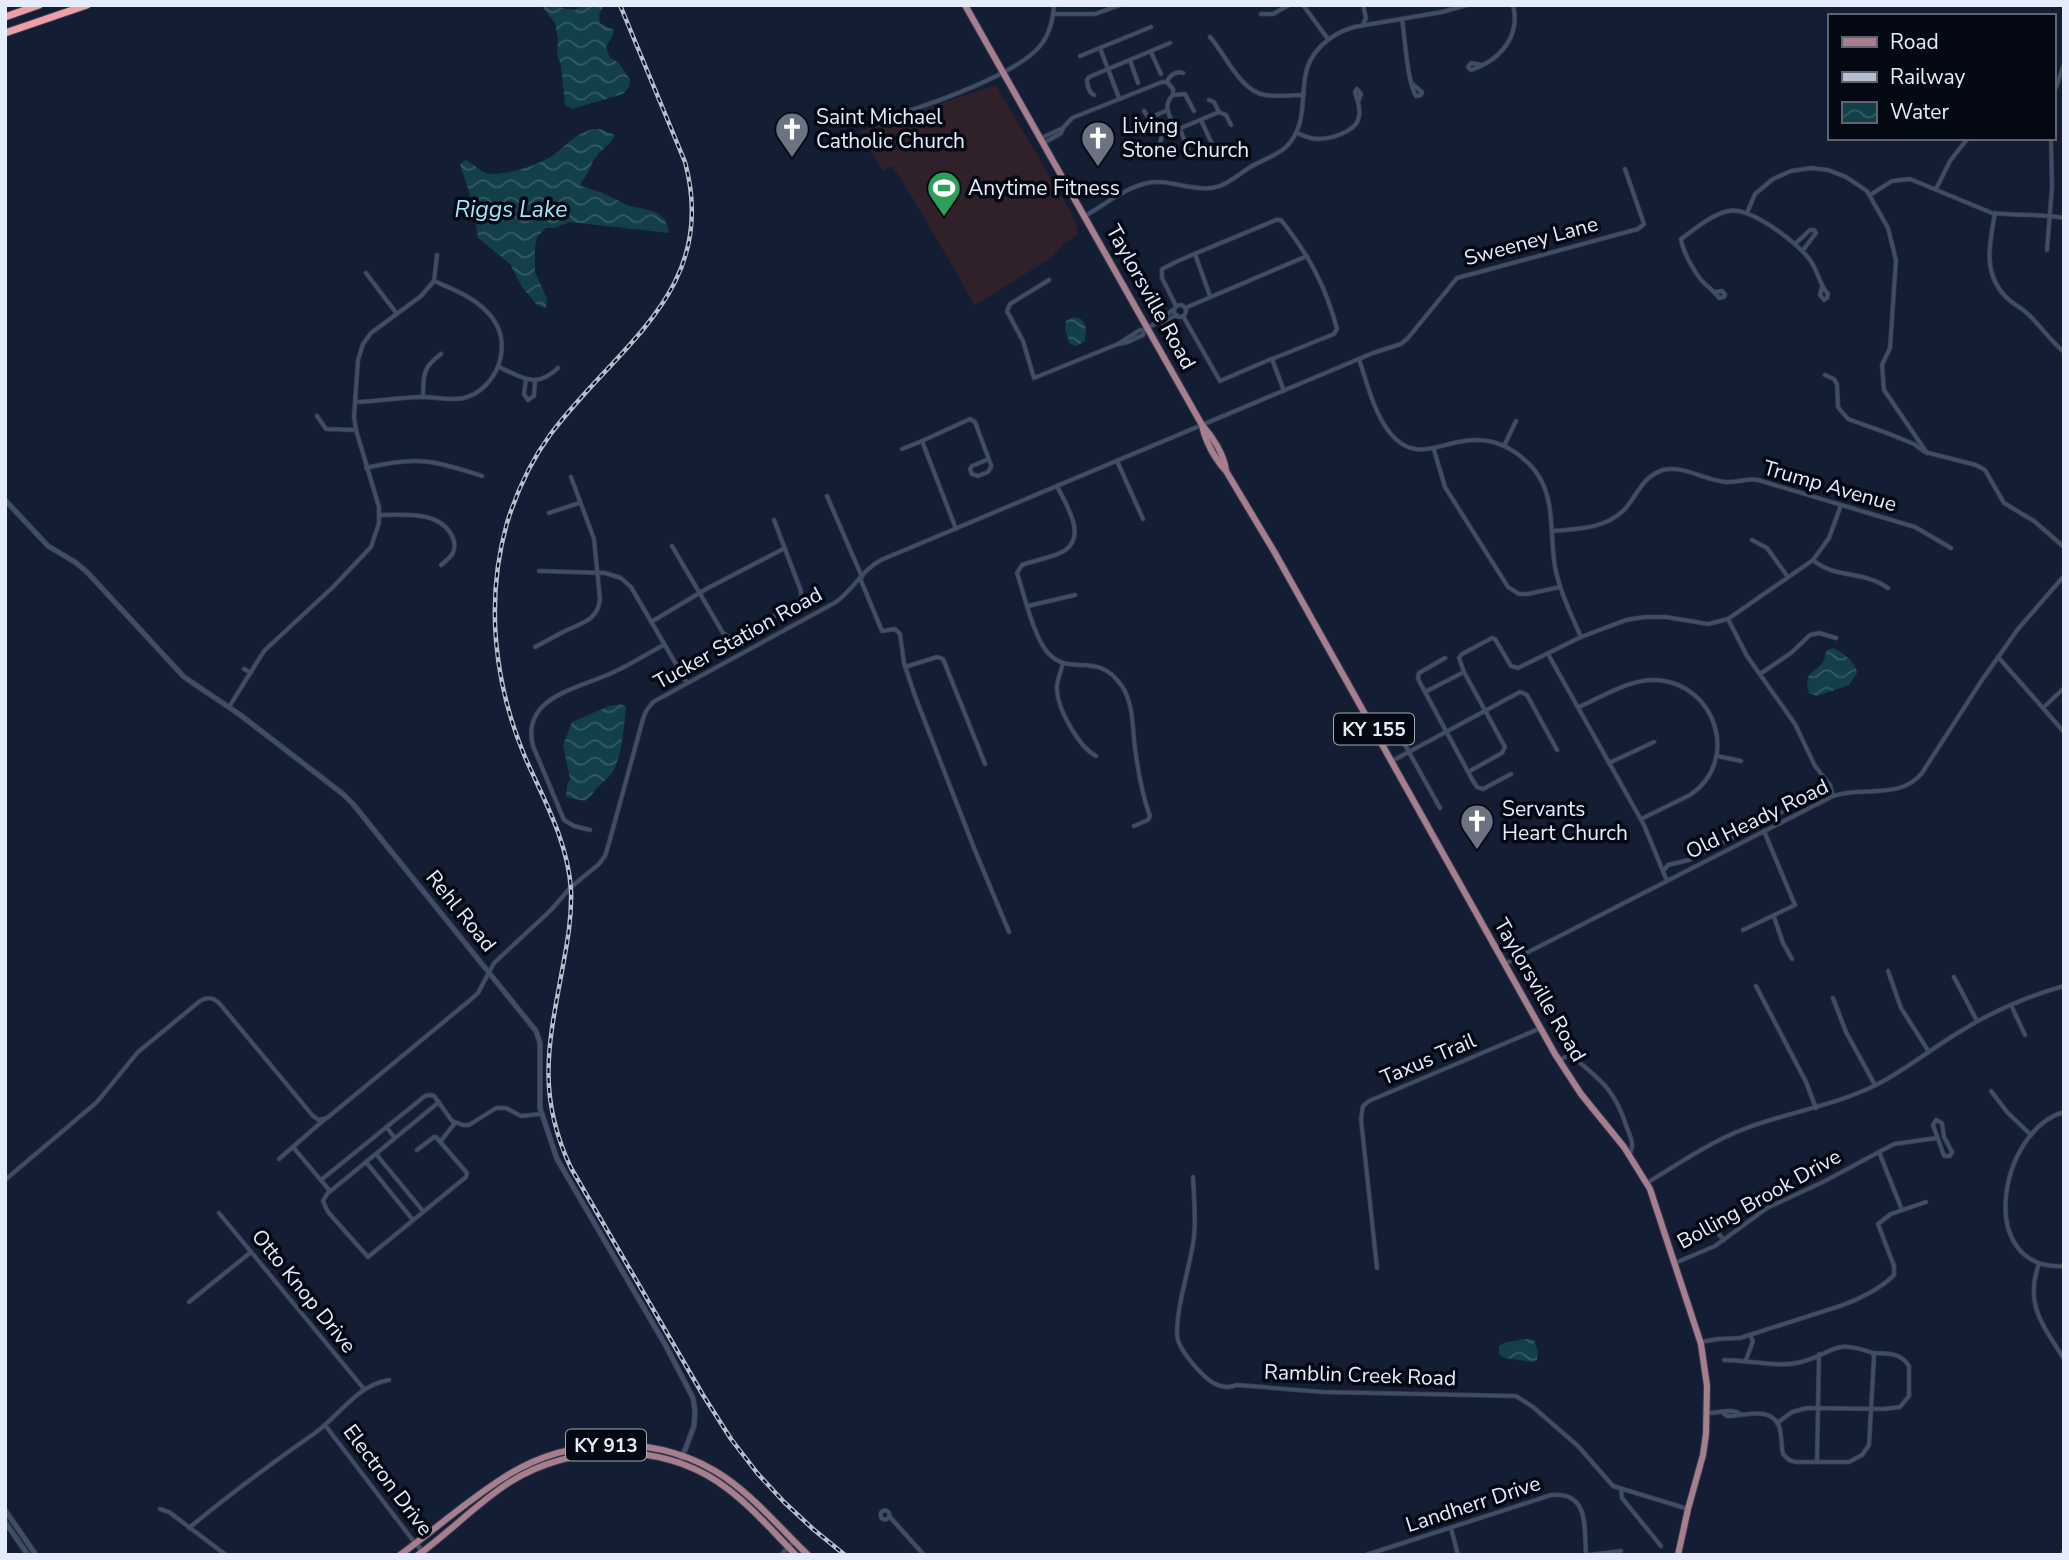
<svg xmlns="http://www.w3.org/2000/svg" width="2069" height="1560" font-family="'Nunito Sans',sans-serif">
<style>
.commercial{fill:#302029}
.water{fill:url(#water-waves)}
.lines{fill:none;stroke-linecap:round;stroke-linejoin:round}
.minor-casing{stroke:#343a4d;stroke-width:5}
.tertiary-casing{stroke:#343a4d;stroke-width:6}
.primary-casing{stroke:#343a4d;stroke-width:8}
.motorway-casing{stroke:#343a4d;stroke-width:9}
.minor{stroke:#3f4d66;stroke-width:3.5}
.tertiary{stroke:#3f4d66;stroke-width:4.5}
.primary{stroke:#a77e8d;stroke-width:6}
.motorway{stroke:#ed9ea7;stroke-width:7}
.rail-casing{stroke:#b6bfd0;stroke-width:4.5}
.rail{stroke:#040812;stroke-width:2;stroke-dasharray:5;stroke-linecap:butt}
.labels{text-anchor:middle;stroke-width:7;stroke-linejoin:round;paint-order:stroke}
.shield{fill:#040812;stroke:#a2a8b6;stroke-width:2}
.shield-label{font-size:19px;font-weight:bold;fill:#e5edfd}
.poi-label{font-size:21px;fill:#e5edfd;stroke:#040812;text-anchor:start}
.street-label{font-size:21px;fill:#e5edfd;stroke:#040812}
.water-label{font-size:23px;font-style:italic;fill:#a2e7fc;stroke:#040812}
</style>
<defs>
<pattern id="water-waves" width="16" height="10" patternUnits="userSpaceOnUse" patternTransform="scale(1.75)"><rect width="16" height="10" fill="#133f4a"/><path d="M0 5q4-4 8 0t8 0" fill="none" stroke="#355b65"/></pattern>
</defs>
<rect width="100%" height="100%" fill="#131e34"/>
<path class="commercial" d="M996,85L1072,214L1078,229L1077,235L1063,245L1051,258L975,305L911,195L892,166L882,171L860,131Z"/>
<g class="water">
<path d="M546,5C557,5 566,10 576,10L579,5H604L599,15L600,23L614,30L613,35L606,47L610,58L619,63L630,80L629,87L623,94L572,109L565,105L561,65L557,55L558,40L555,23L543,8Z"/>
<path d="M593,129H600L615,135C611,145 602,148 596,157C589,166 591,172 581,182V186C589,189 599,191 607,195C614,198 620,202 627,205C645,211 666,207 669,233L570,222L554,228H546L537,237L535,248V272L547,299L546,308L537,305L522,287L510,264L478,238L472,201L460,164L466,160C472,163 478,169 484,172C498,179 539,165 552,156C569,144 571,136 593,129Z"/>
<path d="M1073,317L1081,319L1086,327L1085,341L1076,346L1070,344L1065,330L1066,321Z"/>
<path d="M1833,648C1843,653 1856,662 1857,673L1849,685L1817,696L1809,693C1803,670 1814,675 1823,662C1824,660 1826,654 1826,651Z"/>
<path d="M621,704L626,707C624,725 622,758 612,773C607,780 601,783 596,789C592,794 591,797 585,801L566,797L567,785L570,779L563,745L572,722L609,706Z"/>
<path d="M1523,1339L1534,1340L1538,1352L1537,1360L1533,1362L1504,1358L1499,1354V1346L1505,1343Z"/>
</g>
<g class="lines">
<g class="minor-casing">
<g id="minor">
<path d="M1303,5L1328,39"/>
<path d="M1053,14H1095L1120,5"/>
<path d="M1261,14H1273L1289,5"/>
<path d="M1402,19C1405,38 1407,81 1416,96L1421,95L1422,92L1411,83"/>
<path d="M1363,25L1366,18L1363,5"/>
<path d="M1210,37C1226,55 1240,91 1265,95C1278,97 1291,95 1304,95"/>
<path d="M1100,48L1119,98"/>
<path d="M1151,52L1161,74"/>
<path d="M1080,56L1151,27"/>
<path d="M1130,60L1138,83"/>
<path d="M1482,65L1471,63L1468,67L1471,70C1499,61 1521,37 1513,5"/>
<path d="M1167,82L1173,89V95C1161,107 1171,117 1176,130"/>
<path d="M1167,82C1169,76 1176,70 1183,73"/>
<path d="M1094,95C1089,93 1087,85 1087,80L1089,77L1170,43"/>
<path d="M1173,95L1185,94L1194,111"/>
<path d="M2053,96L2064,64"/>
<path d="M1209,100L1214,102L1219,112"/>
<path d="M1144,111L1149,118L1168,110"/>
<path d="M899,114C934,103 1017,74 1040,46C1050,34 1053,20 1054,5"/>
<path d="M1201,120L1212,144"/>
<path d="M1180,129L1188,149"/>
<path d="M1297,133C1304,136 1310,139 1318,139C1330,139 1354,132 1358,120C1362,110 1357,101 1355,92L1357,89L1361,94L1358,102"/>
<path d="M1041,138L1063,128"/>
<path d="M1044,143L1061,133L1063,128L1072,118L1162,82H1167"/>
<path d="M1169,150L1162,151L1160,143L1162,136L1219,112L1226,115L1231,125"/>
<path d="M1936,189L1950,161L1968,138"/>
<path d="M1870,195L1892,181L1910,179L1992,213C2016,216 2040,213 2064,218"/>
<path d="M1747,213L1755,194L1773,179L1791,171L1811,168L1828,170L1846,177L1867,191L1888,228L1896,260L1890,348L1882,365L1884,390L1927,453"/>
<path d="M1995,213C1990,242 1982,272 2005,296C2012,304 2023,308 2030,316C2042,328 2051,341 2064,352"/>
<path d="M1085,216C1104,205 1125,188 1147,183C1164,179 1182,187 1199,188C1206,189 1214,188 1220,186C1232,181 1242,172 1252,166C1263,160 1275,156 1285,148C1306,128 1301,104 1305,78C1308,52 1330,34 1354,27L1442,12L1467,5"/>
<path d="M1795,244L1810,230H1814L1816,233L1803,250"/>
<path d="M2047,250L2052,187L2051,138"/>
<path d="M1195,254L1210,296"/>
<path d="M366,273L397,314"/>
<path d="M1049,280L1010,304L1007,311L1023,341L1034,378L1118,344"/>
<path d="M1715,292L1722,291L1725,295L1724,297L1719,298C1714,291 1708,287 1702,281C1693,270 1683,252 1681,239C1695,229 1711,215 1728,211C1750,206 1798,243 1810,260C1818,271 1819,284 1828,294L1827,298L1824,300L1820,295L1822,287"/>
<circle cx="1180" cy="311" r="6"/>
<path d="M1176,306L1162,278V269L1180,260L1276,220H1281C1309,255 1326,287 1337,329L1334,334L1272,359L1284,391"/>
<path d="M1185,308L1307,256"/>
<path d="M1174,309L1158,322L1162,323L1177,315"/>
<path d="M1183,316L1220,381L1271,359"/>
<path d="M1144,330H1140L1118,344L1128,342L1143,335L1144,330L1158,322"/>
<path d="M1359,359C1367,383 1374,413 1390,433C1414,462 1435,445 1464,441C1490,437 1513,447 1531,466C1557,493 1549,533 1555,567C1560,592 1571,614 1581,637"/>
<path d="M499,367C523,378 536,389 558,368"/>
<path d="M1825,375L1834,379L1837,384L1838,407L1848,419L1887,433L1914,444L1925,452L1976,465L1985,470L2004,503L2034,521L2064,547"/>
<path d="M526,379L524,394L528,400L534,396L535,381"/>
<path d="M423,397C423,375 423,367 441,354"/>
<path d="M356,402C377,402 399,397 421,397C435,397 450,401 464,398C497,389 513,346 493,319C479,299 455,290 434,281"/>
<path d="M356,430L354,417L358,360L363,344L371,333L421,296L434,281L437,255"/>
<path d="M922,441L970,419L975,422L991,465V467L988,472L978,476L972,474L970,469L972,466L989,459"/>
<path d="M1504,446L1516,421"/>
<path d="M902,449L922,441L956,529"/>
<path d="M1434,450L1445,487L1508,587L1519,594H1528L1560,587"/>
<path d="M1117,461L1143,519"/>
<path d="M366,468C416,456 434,460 482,476"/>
<path d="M1057,486C1065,503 1088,536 1064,551C1052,558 1035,560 1022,565L1017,573C1024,594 1034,638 1048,653C1071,678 1096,649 1122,686C1134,705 1132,727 1135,748C1138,771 1142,795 1150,816L1148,820L1134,826"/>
<path d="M827,496L862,577"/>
<path d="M549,513L579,503"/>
<path d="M379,515C404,515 441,510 453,538C458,551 450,558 441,565"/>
<path d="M1552,531C1576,529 1604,529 1623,511C1637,497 1641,477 1663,470C1684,465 1706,481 1726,482C1737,483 1747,478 1758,480L1915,527L1951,548"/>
<path d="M1752,540L1767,548L1788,577"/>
<path d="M672,546L723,633L729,637L738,636L795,605L801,597V591L774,520"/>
<path d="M1813,560C1835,579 1863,570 1888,588"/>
<path d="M539,571L605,573L621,578L631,587L687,683"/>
<path d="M860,578L882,631L895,629L900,634L904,663L915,696L974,848L1009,932"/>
<path d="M1028,606L1075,595"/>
<path d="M1728,619L1747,656L1795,724L1815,766L1830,785L1833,796"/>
<path d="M651,622L708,588L785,548"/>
<path d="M535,647C545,642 555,636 565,631C582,623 598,620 600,599L594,539L571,477"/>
<path d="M1548,654L1644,825L1667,881"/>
<path d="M1998,657L2064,732"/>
<path d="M1445,658L1419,673L1418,679L1473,781L1477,787L1483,789L1511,774"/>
<path d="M1063,663C1061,672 1056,681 1057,690C1058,710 1079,747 1096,756"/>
<path d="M905,667L937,657L943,659L985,764"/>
<path d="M244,669L251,673"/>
<path d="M1760,674L1791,653L1810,635L1819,633L1836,638"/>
<path d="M1425,692L1464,672"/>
<path d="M229,707L264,651L333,587L371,547L379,523V507L356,430L326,429L317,416"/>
<path d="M1579,707C1602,697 1629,679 1656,680C1716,683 1741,761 1690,795L1641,819"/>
<path d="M2043,708L2064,688"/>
<path d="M1390,718L1440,808"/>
<path d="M1717,756L1741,761"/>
<path d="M1392,761L1520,692L1527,695L1557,750"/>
<path d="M1609,763L1654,742"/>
<path d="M1468,772L1502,753L1505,747L1464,672L1459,658L1462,654L1492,638L1495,639L1511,666L1518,668L1581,637L1626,620L1645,617H1666L1708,624L1728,619L1813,560L1829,538L1841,505"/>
<path d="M590,830L574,826L564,820L533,746C520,695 583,688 616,671C633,663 648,653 664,645"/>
<path d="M1664,870L1668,865L1689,860L1807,799L1813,792L1827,783"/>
<path d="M1774,917L1783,943L1792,959"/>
<path d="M1743,930L1795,905L1764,831"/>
<path d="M1505,964L1833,796C1862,786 1901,800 1922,773L1982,680L2018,629L2064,576"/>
<path d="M1888,971L1901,1008L1929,1052"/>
<path d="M1954,977L1977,1021"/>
<path d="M1756,986L1806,1082L1816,1108"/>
<path d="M1833,998L1846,1032L1875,1085"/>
<path d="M2011,1005L2025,1035"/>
<path d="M1560,1060L1567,1056L1573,1057C1602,1081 1615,1090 1627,1128C1631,1138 1635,1145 1629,1155"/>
<path d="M1991,1091L2007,1112L2031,1135"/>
<path d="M2064,1112C1999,1130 1974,1271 2064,1266"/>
<path d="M1936,1120L1942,1123L1944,1137L1952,1152L1950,1156H1944L1943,1153L1933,1125Z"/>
<path d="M386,1127L395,1138"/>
<path d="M440,1142L455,1123"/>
<path d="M293,1147L330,1191"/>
<path d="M417,1150L434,1137H436L467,1173L466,1177L368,1257L328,1212L323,1201L327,1194L439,1102"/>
<path d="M1879,1152L1902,1210"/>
<path d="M376,1154L423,1211"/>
<path d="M279,1159L325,1119"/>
<path d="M366,1162L413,1220"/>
<path d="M1193,1177C1194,1197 1196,1218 1194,1237C1190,1269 1177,1302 1177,1334C1177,1349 1206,1383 1221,1386C1227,1388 1231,1387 1237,1385L1323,1392L1516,1396L1533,1407L1578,1446L1613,1486L1688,1509"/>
<path d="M5,1180L97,1102L138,1052L200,1001C208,996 214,998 220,1004L313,1116L319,1120L327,1118L469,1001L478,993L494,963L551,910L571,887L599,864L605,856L609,843L643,719L646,711L653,702L836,602C853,590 862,570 881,560L1373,353L1401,344L1408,338L1457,278L1638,229L1644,224L1625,169"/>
<path d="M321,1180L425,1096L430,1095L434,1096L452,1121L463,1125H469L496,1108H506L521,1116L541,1114"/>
<path d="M1647,1183C1678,1164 1710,1142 1744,1129C1788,1112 1834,1106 1876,1085C1906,1070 1932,1048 1961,1031C1993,1011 2028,996 2064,986"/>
<path d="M219,1213L364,1389"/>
<path d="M1712,1226L1724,1240"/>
<path d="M1675,1263L1715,1246L1767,1208L1823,1182L1894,1144L1937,1138"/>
<path d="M2039,1264C2024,1304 2043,1325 2064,1359"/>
<path d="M1377,1268L1361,1119L1363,1106L1369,1101L1541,1028"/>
<path d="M189,1302L251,1252"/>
<path d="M1700,1342L1718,1339L1740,1338L1840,1306C1858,1300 1880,1289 1894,1275V1266L1878,1224L1891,1214L1926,1202"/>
<path d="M1746,1360L1753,1341L1750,1335"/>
<path d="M1708,1413C1719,1413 1732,1408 1740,1414"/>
<path d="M1723,1413L1727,1416C1743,1417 1770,1405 1779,1426C1782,1435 1781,1445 1783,1454L1789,1460L1796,1462H1849L1862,1455L1869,1445L1874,1357L1873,1353C1832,1338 1836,1353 1801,1362C1777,1368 1749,1360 1724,1360"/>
<path d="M1777,1423L1792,1412L1807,1408L1884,1409L1900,1407L1909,1396V1366C1901,1353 1888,1353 1873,1353"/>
<path d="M325,1425L415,1543"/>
<path d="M1817,1462L1819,1354"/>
<path d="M1621,1489L1622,1498L1661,1546"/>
<path d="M160,1509L169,1512L226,1555"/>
<circle cx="885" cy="1515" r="4.5"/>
<path d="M889,1516L924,1555"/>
<path d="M189,1528C230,1494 272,1463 315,1433C340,1415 357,1385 389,1380"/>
<path d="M1451,1528L1458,1555"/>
<path d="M781,1555L794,1541"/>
<path d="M1366,1555L1551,1495C1590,1491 1584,1529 1586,1555"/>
<path d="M1588,1555L1621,1551"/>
<path d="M2061,1555L2064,1551"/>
</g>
</g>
<g class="tertiary-casing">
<g id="tertiary">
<path d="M5,500L48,546L75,562L87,572L184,677L239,714L343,794L353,804L536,1031L540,1043V1108L557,1159L666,1346L693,1398L695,1411L694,1426L685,1450L678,1463"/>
<path d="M5,1510L36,1555"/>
<path d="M5,1522L28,1555"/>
<path d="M416,1543L425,1555"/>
</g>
</g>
<g class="primary-casing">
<g id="primary">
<path d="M965,5L1202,425C1212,436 1224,454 1226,470"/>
<path d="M1202,425C1205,441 1215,459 1226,471L1275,553L1555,1054L1581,1094L1624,1147L1650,1189L1701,1344L1707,1386L1706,1434L1703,1455L1688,1509L1678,1555"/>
<path d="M400,1555C434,1530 467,1501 503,1478C569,1435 661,1433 726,1478C756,1499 781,1529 808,1555"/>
<path d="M418,1555C450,1532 477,1503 510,1482C571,1444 658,1442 718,1482C748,1502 771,1530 796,1555"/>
</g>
</g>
<g class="motorway-casing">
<g id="motorway">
<path d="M5,17L39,5"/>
<path d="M5,33L87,5"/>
</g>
</g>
<use href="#minor" class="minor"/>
<use href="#tertiary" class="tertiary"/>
<use href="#primary" class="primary"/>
<use href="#motorway" class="motorway"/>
<g class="rail-casing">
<path id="rail" d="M620,5L685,162C720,291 616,346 550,435C531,461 517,491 507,523C485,601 494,683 525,757C544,800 568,842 571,890C572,918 567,944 562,971C548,1046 537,1096 571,1168L703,1395L731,1439L758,1474L784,1502L813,1529L845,1555"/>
</g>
<use href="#rail" class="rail"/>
</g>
<defs>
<g id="church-pin" transform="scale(1.75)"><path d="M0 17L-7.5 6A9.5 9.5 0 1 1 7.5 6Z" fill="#6b7280" stroke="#040812"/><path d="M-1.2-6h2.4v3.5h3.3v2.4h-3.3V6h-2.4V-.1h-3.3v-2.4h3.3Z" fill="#fff"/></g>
<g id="stadium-pin" transform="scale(1.75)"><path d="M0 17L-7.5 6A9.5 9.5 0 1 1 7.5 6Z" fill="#2e9e5b" stroke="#040812"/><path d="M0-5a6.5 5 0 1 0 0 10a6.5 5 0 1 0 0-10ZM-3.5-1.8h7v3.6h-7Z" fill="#fff"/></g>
</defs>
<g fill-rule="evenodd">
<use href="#church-pin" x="792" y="129"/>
<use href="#church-pin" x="1098" y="138"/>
<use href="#stadium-pin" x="944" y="188"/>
<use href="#church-pin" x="1477" y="821"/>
</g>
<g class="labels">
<g class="shield">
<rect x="1334" y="713.5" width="80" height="31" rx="5"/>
<rect x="566" y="1429.5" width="80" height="31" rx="5"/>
</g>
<g class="shield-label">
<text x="1374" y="736">KY 155</text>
<text x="606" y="1452">KY 913</text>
</g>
<g class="poi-label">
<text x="816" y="124">Saint Michael<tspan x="816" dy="24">Catholic Church</tspan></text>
<text x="1122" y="133">Living<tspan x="1122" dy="24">Stone Church</tspan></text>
<text x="968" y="195">Anytime Fitness</text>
<text x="1502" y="816">Servants<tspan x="1502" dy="24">Heart Church</tspan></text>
</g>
<g class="street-label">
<text transform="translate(1531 241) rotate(-15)" y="7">Sweeney Lane</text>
<text transform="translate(1151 297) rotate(61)" y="7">Taylorsville Road</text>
<text transform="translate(1830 486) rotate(16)" y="7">Trump Avenue</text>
<text transform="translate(738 638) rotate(-29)" y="7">Tucker Station Road</text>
<text transform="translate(1757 819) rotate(-26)" y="7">Old Heady Road</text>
<text transform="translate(461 911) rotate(51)" y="7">Rehl Road</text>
<text transform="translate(1540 990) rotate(60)" y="7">Taylorsville Road</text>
<text transform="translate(1428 1059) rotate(-23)" y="7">Taxus Trail</text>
<text transform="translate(1759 1199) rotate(-29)" y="7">Bolling Brook Drive</text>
<text transform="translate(304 1291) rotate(51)" y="7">Otto Knop Drive</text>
<text transform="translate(1360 1375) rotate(2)" y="7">Ramblin Creek Road</text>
<text transform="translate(388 1480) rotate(53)" y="7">Electron Drive</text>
<text transform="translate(1473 1504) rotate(-18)" y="7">Landherr Drive</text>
</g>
<g class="water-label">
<text x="511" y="217">Riggs Lake</text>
</g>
</g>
<rect width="2069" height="1560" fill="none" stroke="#e5edfd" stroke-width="14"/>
<rect x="1828" y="14" width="228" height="126" fill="#040812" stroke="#5e6470" stroke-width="2"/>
<rect x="1842" y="37" width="35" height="10" fill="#a77e8d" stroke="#5e6470" stroke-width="2"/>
<text x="1890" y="49" font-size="21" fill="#e5edfd">Road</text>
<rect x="1842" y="72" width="35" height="10" fill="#b6bfd0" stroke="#5e6470" stroke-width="2"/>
<text x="1890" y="84" font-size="21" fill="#e5edfd">Railway</text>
<rect x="1842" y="102" width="35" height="21" fill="url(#water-waves)" stroke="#5e6470" stroke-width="2"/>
<text x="1890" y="119" font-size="21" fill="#e5edfd">Water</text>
</svg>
